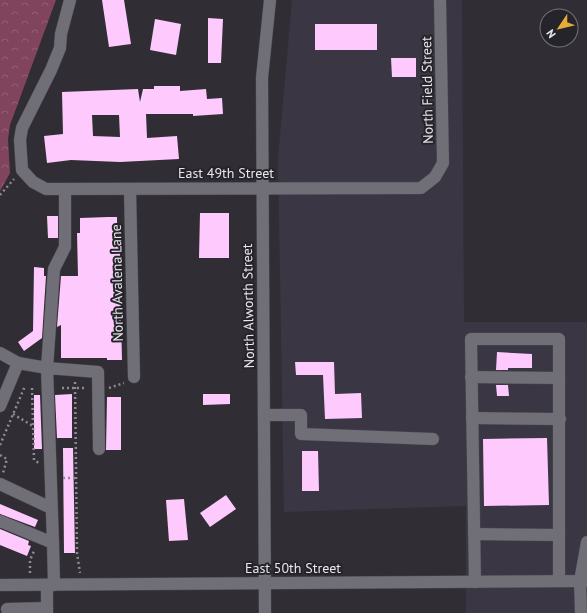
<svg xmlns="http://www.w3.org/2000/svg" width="587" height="613" font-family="'PT Sans',sans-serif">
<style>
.built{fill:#3b3643}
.forest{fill:url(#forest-crowns)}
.building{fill:#fec9fc;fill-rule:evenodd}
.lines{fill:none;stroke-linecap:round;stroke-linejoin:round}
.minor-casing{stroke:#4a484e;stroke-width:13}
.path{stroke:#8e8c92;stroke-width:2.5;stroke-dasharray:2 3;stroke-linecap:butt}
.minor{stroke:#706e76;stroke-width:12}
.labels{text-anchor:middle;stroke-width:4;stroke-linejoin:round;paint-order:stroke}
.street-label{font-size:14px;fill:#e8e6eb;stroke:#26242b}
</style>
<defs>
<pattern id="forest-crowns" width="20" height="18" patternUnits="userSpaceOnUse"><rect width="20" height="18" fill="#81445d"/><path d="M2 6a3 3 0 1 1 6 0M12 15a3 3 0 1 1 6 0" fill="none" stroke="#935f74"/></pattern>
</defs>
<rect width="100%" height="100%" fill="#302d35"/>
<path class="built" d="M292,0H462L464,322H587V613H466V506L284,512L278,158Z"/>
<path class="forest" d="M0,0H56L10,125L8,139L10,173L0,191Z"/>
<g class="building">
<path d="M102,0H124L131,44L109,47Z"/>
<path d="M208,18L223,19L221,63H208Z"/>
<path d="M155,19L181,24L176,55L150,50Z"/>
<rect x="315" y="24" width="62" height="26"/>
<path d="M391,58H416V77H392Z"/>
<path d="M154,86H180V91L206,89L207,99L222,98L223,114L193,116V114H146L147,138L177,136L179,159L120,162L71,160L47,163L44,136L63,134L62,92L138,89L140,102L143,89H154ZM92,115H119L120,137L93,136Z"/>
<path d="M200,213H229V258H199Z"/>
<path d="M47,216H58V238H48Z"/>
<path d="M108,217H117V233H120V257L114,259L115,279H120L122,360H107V358H61V325L57,327L61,276H78L77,233H80V218Z"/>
<path d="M34,267L44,268V276H46L42,338L24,351L18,342L33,331Z"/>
<path d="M497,352L532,354V368H508V370H496Z"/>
<path d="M295,362H334L335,394L361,393L362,418L325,419L323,375H296Z"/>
<path d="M496,385H508L509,396H497Z"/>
<path d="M72,394V438H57L55,395Z"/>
<path d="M203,394H230V404L203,405Z"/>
<path d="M34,395H40L42,449H34Z"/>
<path d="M107,397H121V450H106Z"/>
<path d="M547,438L549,505L484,506L483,439Z"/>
<path d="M63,448H73L75,553H64Z"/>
<path d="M302,451H318L319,491H302Z"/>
<path d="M226,495L236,509L210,527L200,513Z"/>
<path d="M184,499L188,540L169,541L166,500Z"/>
<path d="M0,504L38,520L35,527L0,514Z"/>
<path d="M0,529L29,541L28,545L31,546L27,556L0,545Z"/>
</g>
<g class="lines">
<g class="minor-casing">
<g id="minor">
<path d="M70,0L61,34L60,48L51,70L22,128L20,140L22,170L33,182L46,189L421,188L435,177L443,163L440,0"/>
<path d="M130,189L134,377"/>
<path d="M0,353L18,363"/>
<path d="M471,377L559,378"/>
<path d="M0,406L18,363L47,368L54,269L65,247V189"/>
<path d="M264,415H301V434L433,439"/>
<path d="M472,418L560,419"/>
<path d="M0,484L51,508"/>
<path d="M0,521L53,543L54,585"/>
<path d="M474,534L559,535"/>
<path d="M53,543L47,368L98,372L99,449"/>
<path d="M475,582L471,339H559V581"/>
<path d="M0,585L587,581"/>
<path d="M8,613L7,609L47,608"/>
<path d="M47,613V585"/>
<path d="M265,613L262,78L270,0"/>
<path d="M581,613L580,581L587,542"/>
</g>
</g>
<g class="path">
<path d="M0,195L14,179"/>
<path d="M75,382L77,553L80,573"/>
<path d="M32,388L34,460L39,463"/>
<path d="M62,388H87"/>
<path d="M109,388L124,383"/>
<path d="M13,414L33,426"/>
<path d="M0,445L25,386"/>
<path d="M0,455L7,459L3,473"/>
<path d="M63,478H76"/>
<path d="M30,573V560L35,549"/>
</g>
<use href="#minor" class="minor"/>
</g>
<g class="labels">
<g class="street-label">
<text transform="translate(427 90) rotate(-91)" y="5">North Field Street</text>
<text x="226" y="178">East 49th Street</text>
<text transform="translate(117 283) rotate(-91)" y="5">North Avalena Lane</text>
<text transform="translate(248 306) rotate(-91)" y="5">North Alworth Street</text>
<text x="293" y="573">East 50th Street</text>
</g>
</g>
<g transform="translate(559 28) rotate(235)"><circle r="19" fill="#26242b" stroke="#747278"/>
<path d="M0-3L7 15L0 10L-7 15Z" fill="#eaaa38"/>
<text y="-6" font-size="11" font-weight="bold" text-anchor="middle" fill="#e8e6eb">N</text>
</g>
</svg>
